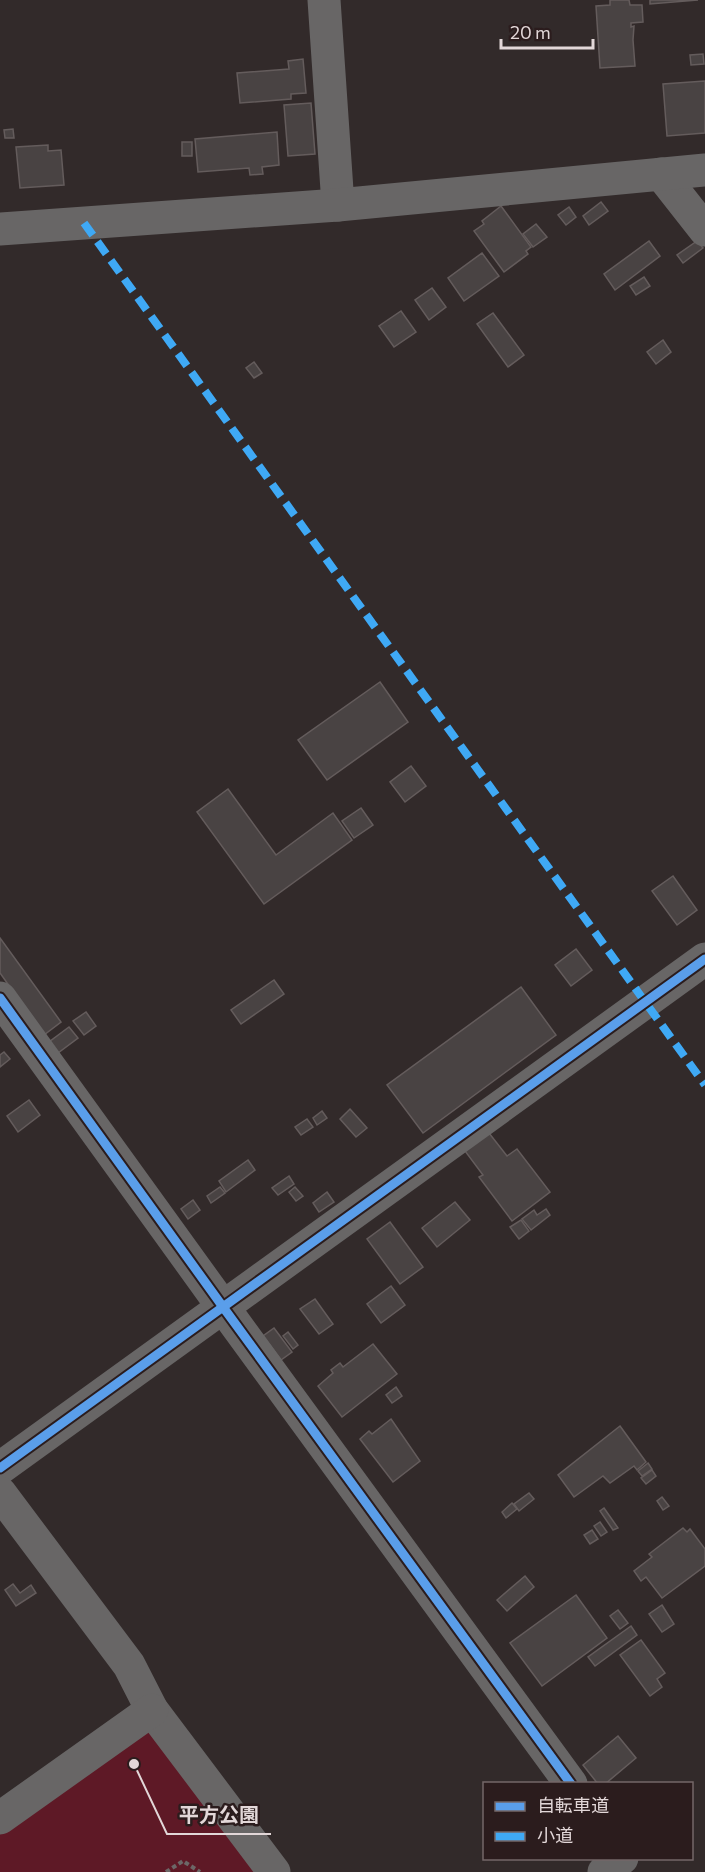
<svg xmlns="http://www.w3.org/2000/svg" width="705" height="1872" font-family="Commissioner,'Noto Sans JP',sans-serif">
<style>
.green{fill:#5e1926}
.building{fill:#494343;stroke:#645c5c;stroke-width:1.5}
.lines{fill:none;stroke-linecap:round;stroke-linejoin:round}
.path{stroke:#6c6767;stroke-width:4;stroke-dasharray:4.5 3;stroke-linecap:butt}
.street{stroke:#686666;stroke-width:33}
.quiet{stroke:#3fa9f5;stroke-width:8;stroke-dasharray:15 8;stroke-linecap:butt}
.cycleway-casing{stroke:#2b1c1d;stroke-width:13}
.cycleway{stroke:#5a9eea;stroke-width:9}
.leader{fill:none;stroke:#e2d7d8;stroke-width:2}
.callout-dot{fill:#e2d7d8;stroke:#2b1c1d;stroke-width:2}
.callout-label{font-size:20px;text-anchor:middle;font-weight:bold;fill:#e2d7d8;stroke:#2b1c1d;stroke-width:5;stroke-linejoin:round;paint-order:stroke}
</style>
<rect width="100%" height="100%" fill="#322a2a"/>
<path class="green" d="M152,1710L274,1872H0V1818Z"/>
<g class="building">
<path d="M610,0H629L630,5H642L643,22L631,23V27L634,26L633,40L635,66L600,68L596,6L610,5Z"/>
<path d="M650,0H698L650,4Z"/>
<path d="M703,54L704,64L691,65L690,55Z"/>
<path d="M303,59L306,93L291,94V99L240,103L237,73L289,69L288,61Z"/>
<path d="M705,81V133L667,136L663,84Z"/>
<path d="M311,103L315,154L288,156L284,105Z"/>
<path d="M13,129L14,138H5L4,130Z"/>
<path d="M277,132L279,165L262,167L263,174L250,175L249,168L198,172L195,139Z"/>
<rect x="182" y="142" width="10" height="14"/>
<path d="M48,145V151L61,150L64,185L20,188L16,147Z"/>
<path d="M601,202L608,211L589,225L583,216Z"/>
<path d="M501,206L531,247L526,251L528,254L504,272L474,231L484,224L482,221Z"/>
<path d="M569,207L576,217L566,225L558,215Z"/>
<path d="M536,224L547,237L533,247L523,234Z"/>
<path d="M649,241L660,256L615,290L604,274Z"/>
<path d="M697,241L703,248L683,263L677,255Z"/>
<path d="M482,253L499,276L464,301L448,278Z"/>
<path d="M644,277L650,286L636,295L630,286Z"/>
<path d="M432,288L446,307L429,320L415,300Z"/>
<path d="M401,311L416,332L394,347L379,326Z"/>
<path d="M493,313L524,355L508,367L477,324Z"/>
<path d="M663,340L671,352L656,364L647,352Z"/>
<path d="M254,362L262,373L254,378L246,368Z"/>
<path d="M380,682L408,722L327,780L298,740Z"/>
<path d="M411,766L426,786L405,802L390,782Z"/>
<path d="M228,789L276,855L333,813L352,840L264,904L197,812Z"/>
<path d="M361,808L373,825L354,838L342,821Z"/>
<path d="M673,876L697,910L677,925L652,891Z"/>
<path d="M0,938L61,1022L44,1035L0,973Z"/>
<path d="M576,949L592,970L571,986L555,965Z"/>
<path d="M274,980L284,994L241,1024L231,1010Z"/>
<path d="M521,987L556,1035L423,1133L387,1085Z"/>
<path d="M86,1012L96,1026L84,1035L73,1021Z"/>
<path d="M69,1027L78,1038L58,1053L49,1042Z"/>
<path d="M4,1052L10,1059L0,1067V1055Z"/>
<path d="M29,1100L40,1115L18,1132L7,1116Z"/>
<path d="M350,1109L367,1128L356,1137L340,1119Z"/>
<path d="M322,1111L327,1118L317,1125L313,1118Z"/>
<path d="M307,1119L313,1127L301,1135L295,1127Z"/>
<path d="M489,1133L507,1156L517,1149L550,1192L512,1221L479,1177L483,1175L465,1151Z"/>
<path d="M248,1160L255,1170L226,1192L219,1181Z"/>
<path d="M289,1176L294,1184L278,1195L272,1188Z"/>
<path d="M220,1187L225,1193L211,1203L207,1196Z"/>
<path d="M295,1187L303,1196L296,1201L289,1192Z"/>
<path d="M327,1192L334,1202L319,1212L313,1203Z"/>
<path d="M193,1200L200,1210L188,1219L181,1209Z"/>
<path d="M455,1202L470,1220L437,1247L422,1228Z"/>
<path d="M546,1209L550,1215L531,1230L522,1219L534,1210L537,1215Z"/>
<path d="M521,1220L529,1231L519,1239L510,1227Z"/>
<path d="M390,1222L423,1267L400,1284L367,1239Z"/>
<path d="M391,1286L405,1305L381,1323L367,1304Z"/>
<path d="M315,1299L333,1324L319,1334L300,1309Z"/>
<path d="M274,1328L292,1352L281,1360L263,1336Z"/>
<path d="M288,1332L298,1345L293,1349L283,1336Z"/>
<path d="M373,1344L397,1374L342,1417L318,1386L333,1373L331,1370L340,1363L343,1367Z"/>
<path d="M396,1387L402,1396L392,1403L386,1395Z"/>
<path d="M391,1419L420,1461L393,1482L360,1439L369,1431L372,1434Z"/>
<path d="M620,1426L646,1462L637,1470L634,1466L610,1483L603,1476L574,1497L558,1475Z"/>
<path d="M648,1463L652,1469L642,1476L638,1471Z"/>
<path d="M652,1470L656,1476L646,1484L641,1478Z"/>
<path d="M529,1493L534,1499L519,1511L514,1504Z"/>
<path d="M662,1497L669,1506L663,1510L657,1501Z"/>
<path d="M512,1503L517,1509L506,1518L502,1512Z"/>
<path d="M604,1508L618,1528L613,1530L600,1511Z"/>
<path d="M600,1522L607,1532L601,1536L594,1526Z"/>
<path d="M683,1528L687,1532L690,1529L705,1549V1566L662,1598L646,1577L641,1581L634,1571L652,1557L649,1554Z"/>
<path d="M592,1530L598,1539L590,1544L584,1535Z"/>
<path d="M525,1576L534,1587L507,1611L497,1600Z"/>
<path d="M13,1584L20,1593L31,1585L36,1593L16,1606L5,1590Z"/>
<path d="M576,1595L607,1638L542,1686L510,1643Z"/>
<path d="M662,1605L674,1624L662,1632L649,1614Z"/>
<path d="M618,1610L628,1623L620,1629L610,1616Z"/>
<path d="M631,1626L637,1635L595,1666L588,1657Z"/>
<path d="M641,1640L665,1673L657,1679L662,1687L650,1696L620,1655Z"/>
<path d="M618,1736L636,1758L605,1784H598L583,1765Z"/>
</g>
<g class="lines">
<path class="path" d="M166,1872L183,1861L200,1872"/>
<g class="street">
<path d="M324,0L338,205"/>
<path d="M661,174L705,230"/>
<path d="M0,229L338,205L705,170"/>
<path d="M0,998L223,1307L571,1784"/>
<path d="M0,1468L705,959"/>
<path d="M0,1493L129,1665L152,1710L274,1872"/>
<path d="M0,1818L152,1710"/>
<path d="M604,1872L622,1858"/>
</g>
<path class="quiet" d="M84,223L705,1085"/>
<g class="cycleway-casing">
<g id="cycleway">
<path d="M0,998L223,1307L571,1784"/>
<path d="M0,1468L705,959"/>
</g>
</g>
<use href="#cycleway" class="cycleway"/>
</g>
<path class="leader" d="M134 1764L167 1834H271"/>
<circle class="callout-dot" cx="134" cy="1764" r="6"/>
<g class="callout-label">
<text x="219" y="1822">平方公園</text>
</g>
<rect x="483" y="1782" width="210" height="78" fill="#2b1c1d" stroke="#746768" stroke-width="1.5"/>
<rect x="495" y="1802" width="30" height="9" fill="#5a9eea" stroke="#746768" stroke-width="1.5"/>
<text x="537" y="1812" font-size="18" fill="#e2d7d8">自転車道</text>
<rect x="495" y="1832" width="30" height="9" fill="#3fa9f5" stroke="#746768" stroke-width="1.5"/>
<text x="537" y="1842" font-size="18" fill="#e2d7d8">小道</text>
<path d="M501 39v9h92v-9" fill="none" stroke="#e2d7d8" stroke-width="3"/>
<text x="510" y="39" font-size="18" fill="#e2d7d8" stroke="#2b1c1d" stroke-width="4.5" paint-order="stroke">20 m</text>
</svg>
